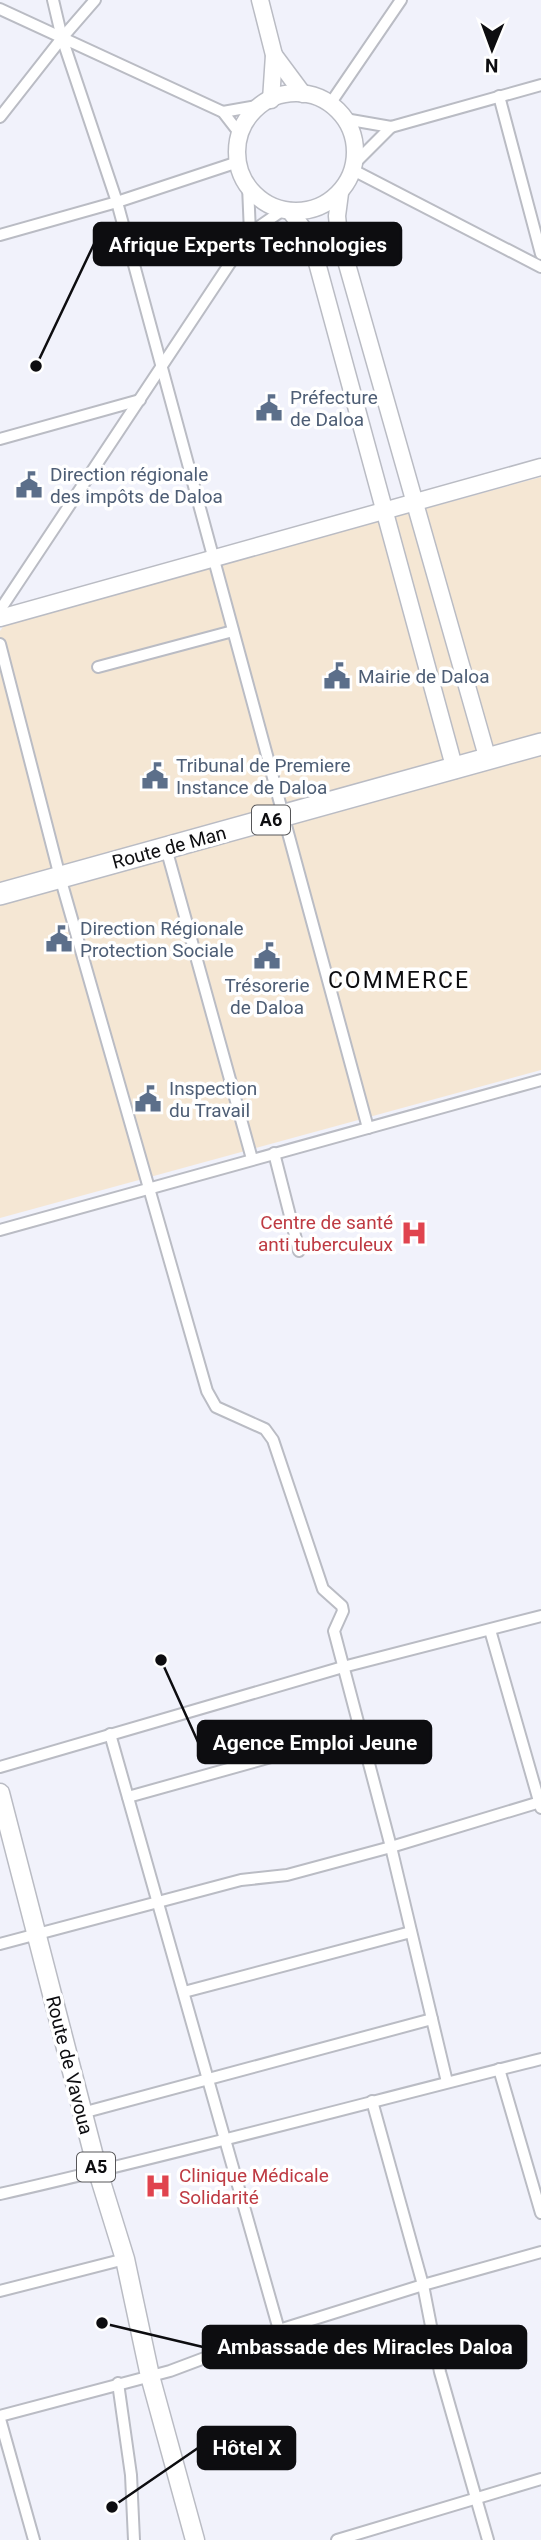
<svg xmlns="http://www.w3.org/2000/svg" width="541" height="2540" font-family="Roboto,sans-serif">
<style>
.commercial{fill:#f5e7d4}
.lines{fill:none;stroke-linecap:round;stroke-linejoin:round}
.street-casing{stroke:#babcc4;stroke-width:14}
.secondary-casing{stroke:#babcc4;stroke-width:19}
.primary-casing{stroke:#babcc4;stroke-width:21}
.highway-casing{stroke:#babcc4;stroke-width:24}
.street{stroke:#fff;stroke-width:10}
.secondary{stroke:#fff;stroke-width:16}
.primary{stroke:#fff;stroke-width:18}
.highway{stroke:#fff;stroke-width:21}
.labels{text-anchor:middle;stroke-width:7;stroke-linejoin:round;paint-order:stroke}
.shield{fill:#fff;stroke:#565658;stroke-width:2}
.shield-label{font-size:18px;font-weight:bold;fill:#0d0d10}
.service-label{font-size:19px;fill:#4e5e75;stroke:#fff;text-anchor:start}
.street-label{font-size:19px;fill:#0d0d10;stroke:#fff}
.health-label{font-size:19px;fill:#be3a42;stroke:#fff;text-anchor:end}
.quarter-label{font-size:23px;letter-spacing:2px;fill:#0d0d10;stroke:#fff}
.leader{fill:none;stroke:#0d0d10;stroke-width:2.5}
.callout-dot{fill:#0d0d10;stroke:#fff;stroke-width:2.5}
.callout{fill:#0d0d10;stroke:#0d0d10;stroke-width:2.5}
.callout-label{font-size:21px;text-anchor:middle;font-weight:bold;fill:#fff}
</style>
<rect width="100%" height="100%" fill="#f1f2fb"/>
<path class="commercial" d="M541,477V1070L0,1218V631L5,624Z"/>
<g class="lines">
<g class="street-casing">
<g id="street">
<path d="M53,0L62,38L117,202L368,1128"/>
<path d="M0,9L223,112L240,134"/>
<path d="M499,96L541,254"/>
<path d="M330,104L401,0"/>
<path d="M223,112L262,105"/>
<path d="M0,117L62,38L95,0"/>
<path d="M345,119L391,127L541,85"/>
<path d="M355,163L391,127"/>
<path d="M353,170L541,267"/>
<path d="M248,186L250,233"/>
<path d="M0,235L117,202L238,162"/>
<path d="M0,439L140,400"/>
<path d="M0,610L250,233L283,210"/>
<path d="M0,644L60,877L207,1391L216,1407L265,1429L273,1440L323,1589L342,1606L343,1611L334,1631L391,1847L447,2082"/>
<path d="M98,667L233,631"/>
<path d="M166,848L252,1159"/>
<path d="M274,1153L299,1251"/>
<path d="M0,1230L541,1080"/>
<path d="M490,1630L541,1808"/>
<path d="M110,1734L279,2330"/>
<path d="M0,1767L343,1667L541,1616"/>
<path d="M128,1797L361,1732"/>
<path d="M0,1944L241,1880L287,1875L391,1847L540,1802"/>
<path d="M184,1992L411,1932"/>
<path d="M499,2069L541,2213"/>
<path d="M372,2101L423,2285L440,2372L488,2540"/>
<path d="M82,2113L432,2019"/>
<path d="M0,2194C181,2153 361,2104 541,2059"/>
<path d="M0,2291L125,2259"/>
<path d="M118,2383L131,2475L134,2540"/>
<path d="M0,2416L170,2371L279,2330L423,2285L541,2252"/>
<path d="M0,2419L34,2540"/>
<path d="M337,2540L541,2479"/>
</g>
</g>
<g class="secondary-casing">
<g id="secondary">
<path d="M260,0L274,55L271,100"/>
<path d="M274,55L303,94"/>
<circle cx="296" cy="152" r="59"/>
<path d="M340,193L337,216L339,236L488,760"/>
<path d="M290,211L304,230L313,248L455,770"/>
<path d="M0,618L541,467"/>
</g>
</g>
<g class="primary-casing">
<path id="primary" d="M0,1793L98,2172L125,2259L150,2376L195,2540"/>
</g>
<g class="highway-casing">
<path id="highway" d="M0,894L541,744"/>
</g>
<use href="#street" class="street"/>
<use href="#secondary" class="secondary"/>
<use href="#primary" class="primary"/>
<use href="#highway" class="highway"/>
</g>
<defs>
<g id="civic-bare" transform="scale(2.1)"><path d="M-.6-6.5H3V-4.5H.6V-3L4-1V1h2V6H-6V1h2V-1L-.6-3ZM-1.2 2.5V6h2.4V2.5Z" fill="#5c6f8a" stroke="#fff" stroke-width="2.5" paint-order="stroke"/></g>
<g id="hospital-bare" transform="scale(2.1)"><path d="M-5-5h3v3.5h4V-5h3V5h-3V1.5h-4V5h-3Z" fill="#e0444e" stroke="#fff" stroke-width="2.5" paint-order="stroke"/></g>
</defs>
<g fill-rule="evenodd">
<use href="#civic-bare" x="269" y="408"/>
<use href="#civic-bare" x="29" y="485"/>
<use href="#civic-bare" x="337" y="676"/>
<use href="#civic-bare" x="155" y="776"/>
<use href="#civic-bare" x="59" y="939"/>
<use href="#civic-bare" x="267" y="956"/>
<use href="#civic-bare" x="148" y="1099"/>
<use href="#hospital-bare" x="414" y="1233"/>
<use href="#hospital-bare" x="158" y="2186"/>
</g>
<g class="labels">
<g class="shield">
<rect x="252" y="805.5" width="38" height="29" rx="5"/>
<rect x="77" y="2152.5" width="38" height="29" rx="5"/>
</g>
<g class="shield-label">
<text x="271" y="826">A6</text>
<text x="96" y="2173">A5</text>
</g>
<g class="service-label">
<text x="290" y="404">Préfecture<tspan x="290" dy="22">de Daloa</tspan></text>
<text x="50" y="481">Direction régionale<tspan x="50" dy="22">des impôts de Daloa</tspan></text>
<text x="358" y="683">Mairie de Daloa</text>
<text x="176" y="772">Tribunal de Premiere<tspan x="176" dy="22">Instance de Daloa</tspan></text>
<text x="80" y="935">Direction Régionale<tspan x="80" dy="22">Protection Sociale</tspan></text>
<text x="267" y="992" text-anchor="middle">Trésorerie<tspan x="267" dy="22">de Daloa</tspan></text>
<text x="169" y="1095">Inspection<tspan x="169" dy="22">du Travail</tspan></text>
</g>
<g class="street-label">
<text transform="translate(169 847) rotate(-15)" y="7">Route de Man</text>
<text transform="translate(70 2065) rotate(76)" y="7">Route de Vavoua</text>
</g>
<g class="health-label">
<text x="393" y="1229">Centre de santé<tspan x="393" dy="22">anti tuberculeux</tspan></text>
<text x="179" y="2182" text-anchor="start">Clinique Médicale<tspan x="179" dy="22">Solidarité</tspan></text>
</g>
<g class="quarter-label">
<text x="399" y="988">COMMERCE</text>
</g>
</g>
<path class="leader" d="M36 366L94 244M161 1660L198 1742M102 2323L203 2347M112 2507L198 2448"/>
<g class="callout-dot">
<circle cx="36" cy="366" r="7"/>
<circle cx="161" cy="1660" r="7"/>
<circle cx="102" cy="2323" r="7"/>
<circle cx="112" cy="2507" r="7"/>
</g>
<g class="callout">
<rect x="94" y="223" width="307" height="42" rx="7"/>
<rect x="198" y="1721" width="233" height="42" rx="7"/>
<rect x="203" y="2326" width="323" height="42" rx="7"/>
<rect x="198" y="2427" width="97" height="42" rx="7"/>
</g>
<g class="callout-label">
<text x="248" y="252">Afrique Experts Technologies</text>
<text x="315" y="1750">Agence Emploi Jeune</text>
<text x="365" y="2354">Ambassade des Miracles Daloa</text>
<text x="247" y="2455">Hôtel X</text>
</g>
<g transform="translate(492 49) rotate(181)" stroke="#ffffff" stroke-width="5" paint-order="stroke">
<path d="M0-5L12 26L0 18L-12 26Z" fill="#0d0d10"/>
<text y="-10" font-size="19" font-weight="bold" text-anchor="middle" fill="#0d0d10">N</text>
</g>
</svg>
